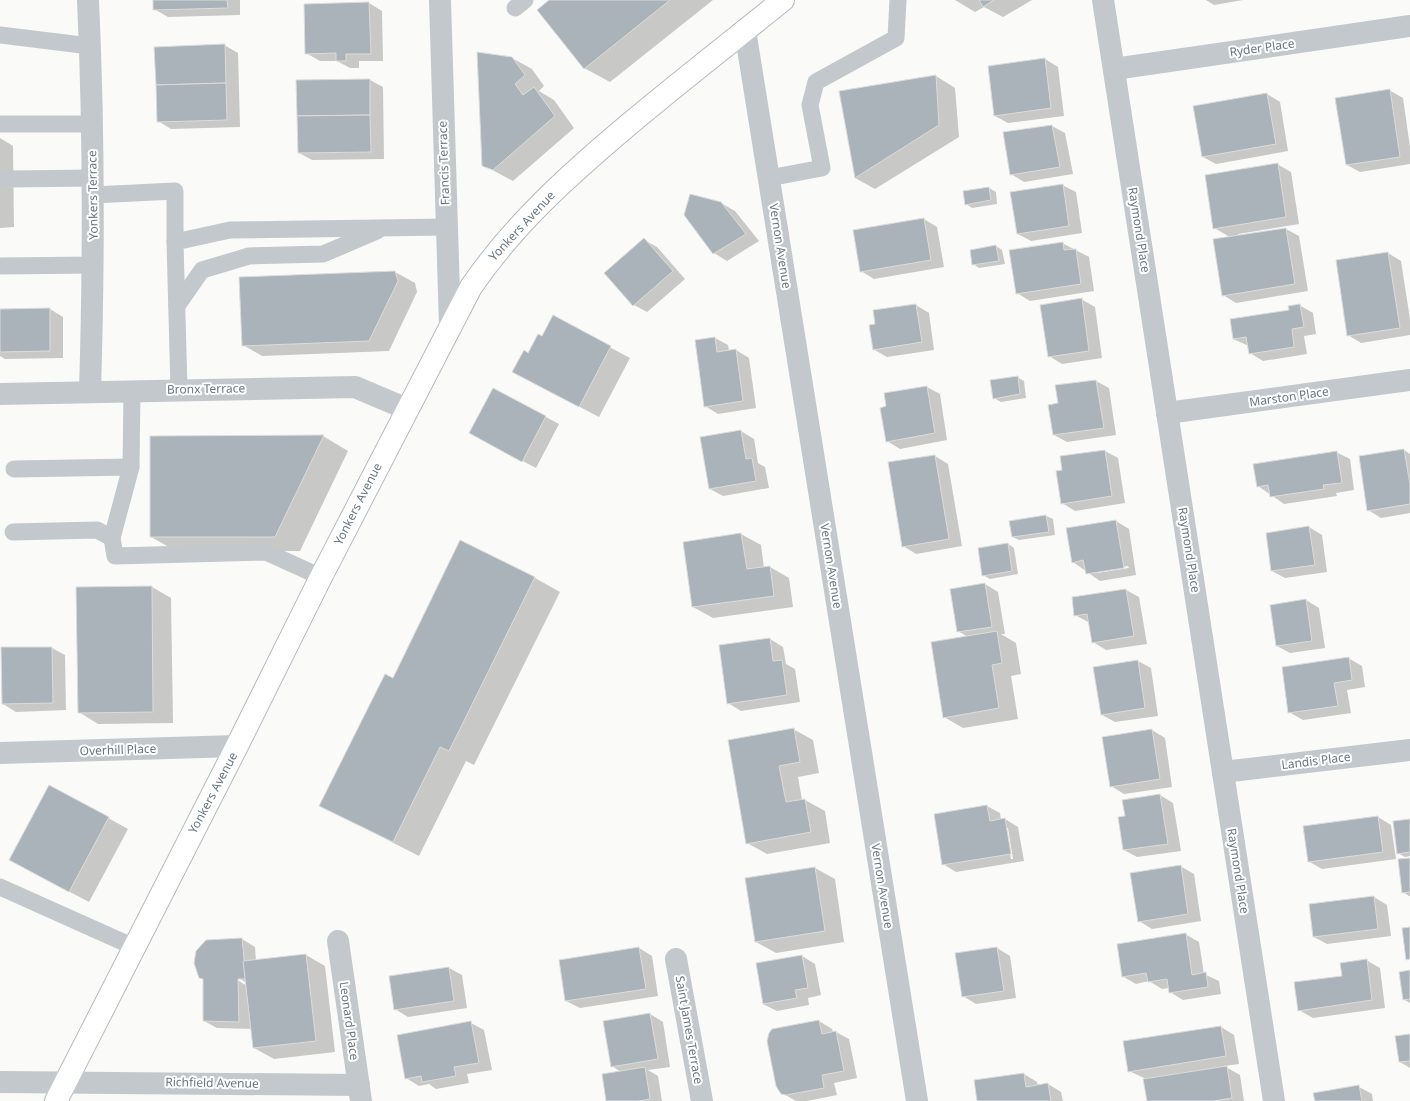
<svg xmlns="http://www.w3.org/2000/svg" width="1410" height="1101" font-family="'Noto Sans',sans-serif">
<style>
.shadow{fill:#0003;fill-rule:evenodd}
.building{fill:#aab3b9;stroke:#dcdcda}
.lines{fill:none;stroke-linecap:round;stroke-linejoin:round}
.primary-casing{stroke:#b5babe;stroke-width:24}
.service{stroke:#c3c8cc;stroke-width:17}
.minor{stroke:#c3c8cc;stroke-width:22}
.primary{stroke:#fff;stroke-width:22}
.labels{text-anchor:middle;stroke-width:4;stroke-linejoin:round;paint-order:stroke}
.street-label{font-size:12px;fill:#657683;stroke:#fff}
</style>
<rect width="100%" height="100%" fill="#fafaf8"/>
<g class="shadow">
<path d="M154,0H240V15L168,17L154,9Z"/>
<path d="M551,0H713L610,82L584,68Z"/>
<path d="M1032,0L1003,17L984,7L975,12L955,0Z"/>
<path d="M1206,0H1243L1214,5Z"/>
<path d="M369,3L382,11L383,61H359V68H350L337,61H320L306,53Z"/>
<path d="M224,45L238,53L240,127L171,129L158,121Z"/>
<path d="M512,58L532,69L544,86L539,91L554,100L574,128L513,181L483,165Z"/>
<path d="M1045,59L1058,67L1064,116L1008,123L995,116Z"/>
<path d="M936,76L955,88L959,137L875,189L855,178L840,92Z"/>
<path d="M370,80L383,87L384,159L312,160L299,153Z"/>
<path d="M1389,90L1403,98L1410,147V164L1360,172L1347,165Z"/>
<path d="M1267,94L1280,102L1288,151L1216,164L1203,157Z"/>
<path d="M1052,126L1065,133L1073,174L1024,182L1011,174Z"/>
<path d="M0,138L13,146L14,227L0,228Z"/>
<path d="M1277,164L1291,172L1299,224L1238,234L1239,236L1286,229L1299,236L1308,291L1236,303L1223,295L1230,237L1214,228Z"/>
<path d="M1062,185L1076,192L1082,233L1031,241L1018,234Z"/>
<path d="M989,188L996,192L997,204L972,208L966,204L964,192Z"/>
<path d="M721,203L735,211L759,241L727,261L714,253Z"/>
<path d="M924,219L937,227L944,267L874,279L861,271Z"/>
<path d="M644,240L657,247L685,279L647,312L634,305Z"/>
<path d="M1062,243L1089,257L1094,291L1030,301L1017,293Z"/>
<path d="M996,246L1002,250L1005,264L979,268L973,264Z"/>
<path d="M1388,253L1401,261L1410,319V335L1361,343L1348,335Z"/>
<path d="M395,272L415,283L417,292L389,351L262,356L243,345Z"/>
<path d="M1081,299L1095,307L1102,358L1062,364L1049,356Z"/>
<path d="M916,305L929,313L934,350L887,357L873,349L876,325Z"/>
<path d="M1299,305L1313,313L1316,334L1304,336L1307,354L1263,361L1250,353L1249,346L1233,339Z"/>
<path d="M50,309L63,317V358L5,359L0,356V310Z"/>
<path d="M553,317L630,358L599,417L533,382L529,354L542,338Z"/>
<path d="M715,338L728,345L729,351L736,350L749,358L756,408L718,414L705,406Z"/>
<path d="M1017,377L1024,381L1026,398L1001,402L994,398Z"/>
<path d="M1096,381L1109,388L1116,435L1067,442L1054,435L1059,404L1056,386Z"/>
<path d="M927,387L940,394L947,440L900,449L887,441Z"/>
<path d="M493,389L559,424L536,468L483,440Z"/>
<path d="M741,431L754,439L758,463L765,467L769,488L723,496L710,489Z"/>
<path d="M323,436L348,451L300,551H176L151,537Z"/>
<path d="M1404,450L1410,454V513L1381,518L1368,510Z"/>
<path d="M1105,451L1118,458L1125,503L1075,511L1062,503L1064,471Z"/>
<path d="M1336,452L1350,459L1354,490L1336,493L1337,496L1284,504L1258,486Z"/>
<path d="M935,456L948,464L962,546L916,554L903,546L889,463Z"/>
<path d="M1046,516L1053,519L1055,535L1019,540L1013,537L1010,521Z"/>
<path d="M1116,521L1129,529L1136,575L1100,581L1073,562ZM1128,566L1129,568L1097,573V571Z"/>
<path d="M1309,527L1322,535L1327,572L1285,578L1272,571Z"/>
<path d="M741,534L761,545L764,568L770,567L789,578L793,607L713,618L693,607L684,543Z"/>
<path d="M461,542L535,578L560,592L474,765L466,761L419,856L321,806L393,679Z"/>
<path d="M1008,544L1014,548L1018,574L990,579L983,575Z"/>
<path d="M985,584L998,592L1005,634H1001L1016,643L1021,674L1011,676L1018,719L963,728L944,717L968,637L958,631Z"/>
<path d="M152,587L171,598L173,723L98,724L79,712Z"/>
<path d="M1126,590L1139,597L1147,644L1106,650L1093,642L1090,623L1075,615L1073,598Z"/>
<path d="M1306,600L1319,608L1325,648L1290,653L1277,646Z"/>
<path d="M770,639L783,647L786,664L795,669L800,702L741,711L728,703Z"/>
<path d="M2,648H52L65,655L66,710L16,712L3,704Z"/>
<path d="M1348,658L1362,666L1365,687L1347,690L1351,713L1303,720L1289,712Z"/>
<path d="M1138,661L1151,668L1158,716L1115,722L1102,715Z"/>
<path d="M793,729L813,740L819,773L798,777L802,800H805L825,811L830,843L767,854L747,843Z"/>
<path d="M1152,730L1165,738L1172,787L1124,794L1111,786Z"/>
<path d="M1160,795L1173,803L1181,851L1137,857L1124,850L1126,817Z"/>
<path d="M987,806L1000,813L1001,820L1005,819L1018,827L1024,861L956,872L943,864ZM1005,828H1008L1013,859H1011Z"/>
<path d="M1378,817L1391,825L1396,859L1322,869L1308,861L1304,827Z"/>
<path d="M108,818L128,829L89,902L30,871Z"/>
<path d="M1410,820V856L1405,857L1398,853Z"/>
<path d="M1410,859V896H1409L1403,892Z"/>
<path d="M1180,866L1194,874L1201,921L1152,929L1139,921Z"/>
<path d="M815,868L835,879L844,942L776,953L756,942Z"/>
<path d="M1374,897L1387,905L1391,936L1327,944L1314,937Z"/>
<path d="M1185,934L1199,942L1204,974L1219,981L1221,994L1183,1000L1170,992L1169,988L1162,989L1149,981L1136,984L1122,976Z"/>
<path d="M242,939L255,947L256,961L306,955L325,966L335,1052L274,1059L254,1048L252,1029L217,1028L204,1021V980L200,977ZM235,976L247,983V986L234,978Z"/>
<path d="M639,948L652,956L658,996L580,1008L566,1001Z"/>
<path d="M997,948L1010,956L1016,998L976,1004L963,996Z"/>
<path d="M802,956L815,964L821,995L808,998L809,1005L777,1011L763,1004Z"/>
<path d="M1366,960L1380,968L1385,1008L1313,1018L1299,1010Z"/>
<path d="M449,968L462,975L467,1008L408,1017L395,1009Z"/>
<path d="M1410,971V1003L1403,999Z"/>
<path d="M650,1014L663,1022L670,1067L648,1070L658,1076L662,1101H607L621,1072L612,1066Z"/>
<path d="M819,1021L832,1029L833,1032H836L849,1039L857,1078L834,1083L837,1095L807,1101H796L782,1093Z"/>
<path d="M471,1023L484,1030L492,1070L467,1074L469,1083L436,1089L429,1084L419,1086L406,1078Z"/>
<path d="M1221,1027L1234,1035L1239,1064L1224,1066L1240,1075L1244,1101H1148L1144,1078L1129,1071L1124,1042Z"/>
<path d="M1410,1035V1068L1400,1062Z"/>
<path d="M1024,1074L1037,1082L1038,1086L1048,1084L1061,1092L1063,1101H978Z"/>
<path d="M1359,1087L1372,1094L1373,1101H1316Z"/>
</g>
<g class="building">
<path d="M153,0H227L228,8L153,10Z"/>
<path d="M549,0H670L584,69L537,10Z"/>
<path d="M979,0H994L983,7Z"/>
<path d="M369,2L371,54H346V61H336V53L305,54L304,4Z"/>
<path d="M225,44L226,83L156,85L154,47Z"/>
<path d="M477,52L512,57L525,75L515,84L523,95L534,87L555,116L493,170L482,166Z"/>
<path d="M1045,58L1051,108L994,116L988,66Z"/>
<path d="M936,75L939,125L855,178L839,91Z"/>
<path d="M370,79V115L297,116L296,80Z"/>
<path d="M226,83L227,120L157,122L156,85Z"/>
<path d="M1390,89L1400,157L1346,165L1335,98Z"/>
<path d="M1267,93L1276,144L1202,157L1193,106Z"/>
<path d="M370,115L371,152L298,153L297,116Z"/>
<path d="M1052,125L1060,167L1010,175L1003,132Z"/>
<path d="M1278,163L1286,217L1213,229L1205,175Z"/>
<path d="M1063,184L1069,226L1017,234L1010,192Z"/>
<path d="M989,187L991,200L965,205L963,191Z"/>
<path d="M690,194L721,202L746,234L713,254L684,215Z"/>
<path d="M924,218L931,260L860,272L853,230Z"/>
<path d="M1286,228L1295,284L1222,296L1213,239Z"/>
<path d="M644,238L673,271L633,306L604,273Z"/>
<path d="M1063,242L1064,250L1076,249L1081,284L1016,294L1009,250Z"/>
<path d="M996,245L999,261L972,265L970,250Z"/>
<path d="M1388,252L1400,328L1347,336L1336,260Z"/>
<path d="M395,271L398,281L369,341L242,346L239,277Z"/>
<path d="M1082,298L1089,351L1048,357L1040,305Z"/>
<path d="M916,304L922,342L873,350L869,325L875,324L873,310Z"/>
<path d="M1300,304L1304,327L1292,329L1294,347L1249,354L1246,337L1233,339L1230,319L1289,310L1288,306Z"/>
<path d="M50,308V351L0,352V309Z"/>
<path d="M553,315L611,346L579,407L512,372L524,350L528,353L538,334L542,336Z"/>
<path d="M715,337L717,352L736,349L743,401L704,407L695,340Z"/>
<path d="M1018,376L1020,394L993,399L990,380Z"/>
<path d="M1096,380L1104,428L1053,435L1048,405L1058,403L1055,385Z"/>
<path d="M927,386L935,433L886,442L880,408L886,406L884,393Z"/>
<path d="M493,388L546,416L522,462L469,433Z"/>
<path d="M741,430L746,459L752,458L756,481L709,489L700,437Z"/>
<path d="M324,435L275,537H150V436Z"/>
<path d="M1404,449L1410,484V504L1367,511L1359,456Z"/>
<path d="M1105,450L1112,496L1061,504L1056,471L1062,470L1060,456Z"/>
<path d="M1337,451L1342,483L1323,485L1324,489L1270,497L1268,485L1257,487L1253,464Z"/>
<path d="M935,455L949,539L902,547L888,462Z"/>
<path d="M1046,515L1049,532L1012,537L1009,521Z"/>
<path d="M1116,520L1124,568L1086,574L1083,560L1072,563L1066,528Z"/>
<path d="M1309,526L1315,565L1271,571L1266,533Z"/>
<path d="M741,533L747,569L770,566L774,596L692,607L683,542Z"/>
<path d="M460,540L535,577L449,751L440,747L393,842L319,806L385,674L393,678Z"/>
<path d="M1008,543L1012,571L982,576L978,548Z"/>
<path d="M985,583L992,627L957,632L950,589Z"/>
<path d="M152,586L153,712L78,713L76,587Z"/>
<path d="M1126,589L1134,636L1092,643L1087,614L1074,616L1072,597Z"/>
<path d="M1306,599L1312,641L1276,646L1270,605Z"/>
<path d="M997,631L1002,663L992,665L999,708L943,718L931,642Z"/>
<path d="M770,638L773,661L782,660L787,695L727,704L719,645Z"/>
<path d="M1,647H52L53,703L2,704Z"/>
<path d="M1349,657L1352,680L1334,683L1338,706L1288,713L1282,667Z"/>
<path d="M1138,660L1145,708L1101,715L1093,667Z"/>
<path d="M794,728L800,762L779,766L786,802L805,799L811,832L746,844L728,740Z"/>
<path d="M1152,729L1160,779L1110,787L1102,737Z"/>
<path d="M49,785L109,817L69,892L9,860Z"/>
<path d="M1160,794L1168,844L1123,850L1118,817L1125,816L1122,800Z"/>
<path d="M987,805L990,821L1005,818L1011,854L942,865L934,814Z"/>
<path d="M1378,816L1383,852L1308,862L1303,826Z"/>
<path d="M1410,819V852L1397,854L1393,821Z"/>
<path d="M1410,858V892L1402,893L1398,859Z"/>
<path d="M1181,865L1188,914L1138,922L1130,873Z"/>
<path d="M815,867L825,931L755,942L745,878Z"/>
<path d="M1374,896L1378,929L1313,937L1309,904Z"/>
<path d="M1410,927V959L1406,960L1402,928Z"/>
<path d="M1186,933L1192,975L1206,972L1208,987L1169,993L1167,979L1148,982L1146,973L1122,977L1117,944Z"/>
<path d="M242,938L246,979H238L239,1022L203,1021V979L199,978L194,963L196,951L206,940Z"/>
<path d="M639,947L646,989L565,1001L559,960Z"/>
<path d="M997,947L1004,991L962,997L955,953Z"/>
<path d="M306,954L316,1041L253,1048L243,961Z"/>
<path d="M802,955L808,988L795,990L797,998L763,1004L756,963Z"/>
<path d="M1367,959L1372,1000L1298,1011L1294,982L1342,976L1340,963Z"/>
<path d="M449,967L454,1001L394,1010L389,976Z"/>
<path d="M1410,970V999L1403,1000L1399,972Z"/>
<path d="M650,1013L658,1059L611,1067L603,1021Z"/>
<path d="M819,1020L822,1034L836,1031L844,1071L822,1075L824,1088L786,1095L781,1094L776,1086L767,1041L769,1033L772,1029Z"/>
<path d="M471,1021L479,1063L454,1067L456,1076L422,1082L421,1076L405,1079L397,1035Z"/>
<path d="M1221,1026L1226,1056L1128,1072L1123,1041Z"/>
<path d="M1410,1034V1061L1399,1062L1395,1036Z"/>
<path d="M1227,1066L1232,1098L1213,1101H1147L1143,1079Z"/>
<path d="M645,1067L650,1099L639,1101H606L602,1074Z"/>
<path d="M1024,1073L1026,1087L1048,1083L1051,1101H977L974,1080Z"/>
<path d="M1359,1085L1362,1101H1315L1313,1093Z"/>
</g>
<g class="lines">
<g class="primary-casing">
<path id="primary" d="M56,1101L237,746L321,577L471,287C514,224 569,175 627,126C678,83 731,42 783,0"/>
</g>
<g class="service">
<path d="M515,8L525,0"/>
<path d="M0,35L90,46"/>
<path d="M0,124H92"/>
<path d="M769,178L822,168L810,105L816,82L896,38L898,0"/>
<path d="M9,179L93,178"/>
<path d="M93,195L175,191V242"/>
<path d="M0,266L94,265"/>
<path d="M177,306L202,270L249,256L323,254L377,231"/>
<path d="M179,389L175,242L230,230L446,227"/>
<path d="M14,469L131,467"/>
<path d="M13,532L97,530L112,538L131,467L132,391"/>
<path d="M112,538L115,556L266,552L321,577"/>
<path d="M0,887L134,947"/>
</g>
<g class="minor">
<path d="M88,0C94,130 94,260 90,391"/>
<path d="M440,0L450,326"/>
<path d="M1103,0L1274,1101"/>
<path d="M745,30L917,1101"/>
<path d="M1114,69L1410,26"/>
<path d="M0,394L355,387L407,409"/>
<path d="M1167,413L1410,380"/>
<path d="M0,753L237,746"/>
<path d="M1223,772L1410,750"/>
<path d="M338,941L361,1101"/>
<path d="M676,959L702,1101"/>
<path d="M0,1082L359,1085"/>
</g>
<use href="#primary" class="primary"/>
</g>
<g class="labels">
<g class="street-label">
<text transform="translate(1262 48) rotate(-8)" y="4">Ryder Place</text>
<text transform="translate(444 163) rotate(-92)" y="4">Francis Terrace</text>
<text transform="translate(93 195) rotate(-91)" y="4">Yonkers Terrace</text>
<text transform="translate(522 226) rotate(-47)" y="4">Yonkers Avenue</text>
<text transform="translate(1139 230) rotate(81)" y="4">Raymond Place</text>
<text transform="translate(780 246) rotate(81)" y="4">Vernon Avenue</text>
<text transform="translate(206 389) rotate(-1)" y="4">Bronx Terrace</text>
<text transform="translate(1289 397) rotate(-8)" y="4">Marston Place</text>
<text transform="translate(358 504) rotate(-63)" y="4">Yonkers Avenue</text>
<text transform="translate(1189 550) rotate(81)" y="4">Raymond Place</text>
<text transform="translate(831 566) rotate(81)" y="4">Vernon Avenue</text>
<text transform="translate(118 750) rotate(-2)" y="4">Overhill Place</text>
<text transform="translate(1316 761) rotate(-7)" y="4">Landis Place</text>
<text transform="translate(213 793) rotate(-62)" y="4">Yonkers Avenue</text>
<text transform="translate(1238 871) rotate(81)" y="4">Raymond Place</text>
<text transform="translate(882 886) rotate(81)" y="4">Vernon Avenue</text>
<text transform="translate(349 1021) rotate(82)" y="4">Leonard Place</text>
<text transform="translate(689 1030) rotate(80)" y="4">Saint James Terrace</text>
<text transform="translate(212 1083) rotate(1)" y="4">Richfield Avenue</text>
</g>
</g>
</svg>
